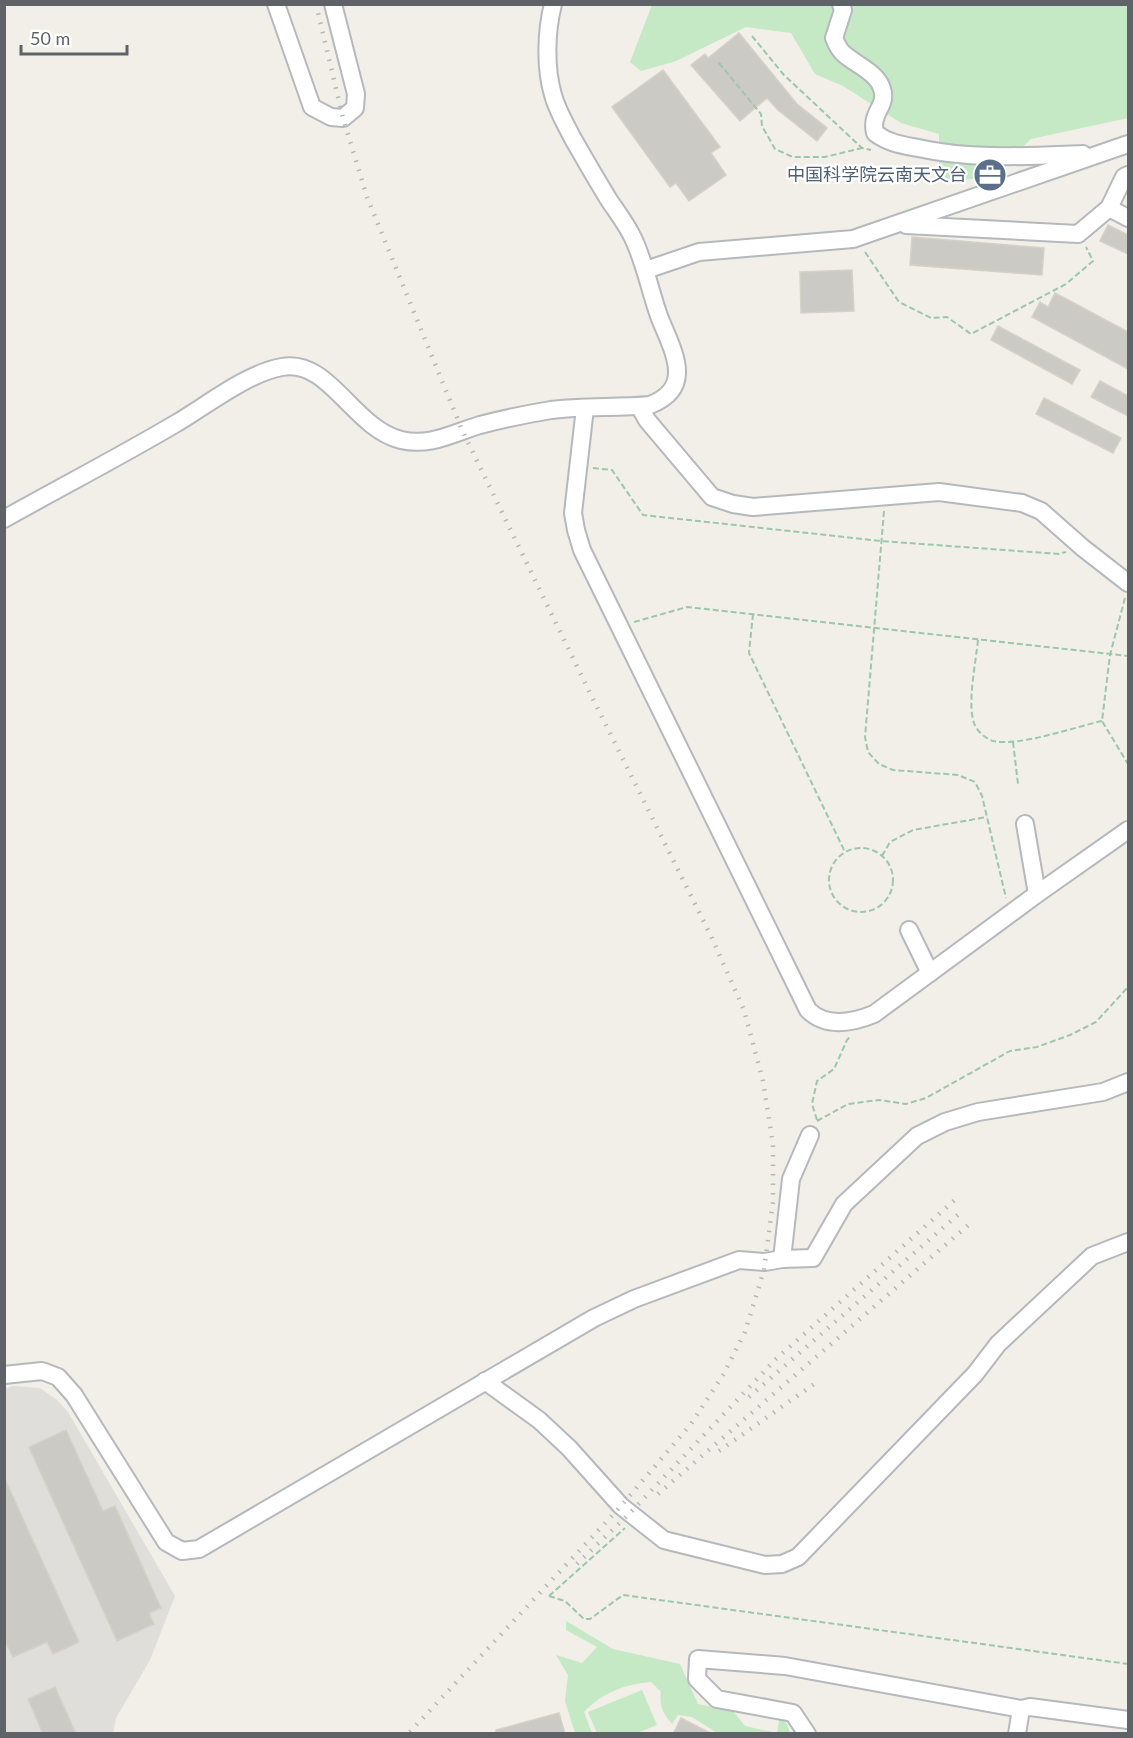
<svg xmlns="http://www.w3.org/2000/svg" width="1133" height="1738" font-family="Lato,'Noto Sans SC',sans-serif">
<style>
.industrial{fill:#e0deda}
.green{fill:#c5e8c5}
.building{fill:#cccac5;stroke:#d6d1c6;stroke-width:1.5}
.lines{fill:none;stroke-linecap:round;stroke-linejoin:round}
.minor-casing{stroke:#b5b8bc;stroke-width:20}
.path{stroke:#9cc7a9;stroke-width:2;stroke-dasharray:6 3;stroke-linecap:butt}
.minor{stroke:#fff;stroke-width:16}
.rail{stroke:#b6b7b8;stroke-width:4.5;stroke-dasharray:1.5 8;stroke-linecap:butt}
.labels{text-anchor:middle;stroke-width:4.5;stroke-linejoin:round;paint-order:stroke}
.service-label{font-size:18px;fill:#4e5e75;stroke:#fff;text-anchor:end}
</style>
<rect width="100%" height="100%" fill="#f1efe8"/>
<path class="industrial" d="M13,1386L40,1388L57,1400L68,1412L175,1596L150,1660L116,1718L113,1733H5L4,1389Z"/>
<g class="green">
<path d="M652,5H1128V118L1031,139L992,177L939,182V134L901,123L843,86L815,74L791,33L746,27L676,61L641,71L630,62Z"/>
<path d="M566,1621L613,1649L680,1664L698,1704L733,1711L745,1726L777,1733L780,1716L787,1724L790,1733H717L692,1717L678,1715L672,1724C663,1714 659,1706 661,1692L651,1682C625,1684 602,1693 584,1712L592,1733H575L565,1701L568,1675L556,1655L582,1663L597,1647L566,1630Z"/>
<path d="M642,1690L657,1725L637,1733H597L588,1712Z"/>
</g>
<g class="building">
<path d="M739,33L797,104L827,128L817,141L778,110L767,98L740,121L691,65L705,54L708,58Z"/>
<path d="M663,70L720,147L711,153L726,175L689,201L676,183L670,187L612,107Z"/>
<path d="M1108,225L1128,235V254L1100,241Z"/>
<path d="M912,237L1044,248L1042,275L910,265Z"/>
<path d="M852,270L854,311L801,313L800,272Z"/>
<path d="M1055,293L1128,332V369L1032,317L1040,302L1048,307Z"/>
<path d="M998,326L1080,370L1072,384L991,340Z"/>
<path d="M1100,381L1128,396V416L1091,397Z"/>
<path d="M1044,398L1121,438L1113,453L1036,414Z"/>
<path d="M66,1430L103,1511L115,1506L161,1608L149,1613L154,1624L117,1641L29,1447Z"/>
<path d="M4,1477L79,1642L53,1654L47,1642L13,1657L4,1639Z"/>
<path d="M55,1687L76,1734H43L28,1699Z"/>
<path d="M559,1713L565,1734H496V1730Z"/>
<path d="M681,1718L712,1734H673Z"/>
</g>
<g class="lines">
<g class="minor-casing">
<g id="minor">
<path d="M276,4L312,107L331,117L343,118L355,108L356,94L333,4"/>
<path d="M841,4L843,10L834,38C836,43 839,50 844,54C855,64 878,73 882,89C888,106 870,112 875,133C888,143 902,145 918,148C972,160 1028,156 1083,154"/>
<path d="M1109,208L1128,218"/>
<path d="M906,225L1078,234L1109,208L1124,177L1128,175"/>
<path d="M646,270L699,252L853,239L1128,144"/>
<path d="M639,406L647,420L712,497L733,504L753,507L939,492L1022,503L1041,511L1083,548L1128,583"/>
<path d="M585,408L573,513L576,530L582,550L808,1010C826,1028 852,1023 874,1014L1037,894L1128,830"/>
<path d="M4,519C61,487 119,457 175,424C206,406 247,373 282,367C329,358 353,428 401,440C430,447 453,433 480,425C503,419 527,414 551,410C584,406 617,408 650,405C697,387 671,348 659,316C650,291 645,263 633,238C627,225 617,212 609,200C596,179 584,158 572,137C565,123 557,110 553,95C545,67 546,32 553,4"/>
<path d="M1025,824L1037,894"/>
<path d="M909,930L930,973"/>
<path d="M782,1259L813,1258L844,1204L917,1136L945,1122L978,1112L1103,1092L1128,1082"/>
<path d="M4,1375L42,1371L58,1377L74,1395L166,1542L182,1551L199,1549L594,1318L634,1299L739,1260L765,1262L782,1259L791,1179L810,1135"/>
<path d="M485,1381L539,1420L569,1448L621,1506L664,1540L765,1565L782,1564L798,1557L975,1374L998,1344L1092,1256L1128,1242"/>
<path d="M807,1734L793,1713L717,1699L697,1679L698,1659L785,1666L1021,1709L1030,1707L1128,1720"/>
<path d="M1017,1734L1021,1709"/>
</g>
</g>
<g class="path">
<path d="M752,36L784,75L862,148L871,150"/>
<path d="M719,63L761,114L762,126L775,149L793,157H825L862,148"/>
<path d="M865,252L899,302L931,318L947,317L971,334L1066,284L1093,261L1086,247"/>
<path d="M593,468L612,470L643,515L881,541L1059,554L1066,552"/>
<path d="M884,511L865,737L868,752L879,764L893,770L958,775L975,782L982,796L1006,898"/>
<path d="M1125,598L1110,655L1102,721L1128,764"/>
<path d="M753,614L749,653L845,852"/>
<path d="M634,622L687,607L1128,656"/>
<path d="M978,640C976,661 967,704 974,723C977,731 984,738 993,741C1018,747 1075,727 1102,721"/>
<path d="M1013,742L1018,784"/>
<circle cx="861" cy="880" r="32"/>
<path d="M882,856L890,842L913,830L987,817"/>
<path d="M817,1120L812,1104L817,1081L834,1069L847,1040L851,1036"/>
<path d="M817,1121L848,1104L879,1100L906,1104L926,1098L1010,1051L1037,1047L1070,1035L1096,1022L1128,987"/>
<path d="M549,1596L565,1601L584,1619H590L623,1595L1128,1664"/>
<path d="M549,1596L625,1528"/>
</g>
<use href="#minor" class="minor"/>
<g class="rail">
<path d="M316,4L343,118L367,197L462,430L587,687L711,936L744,1010L763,1081L773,1144V1202L764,1270L745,1332L723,1375L691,1424L621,1506L408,1734"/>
<path d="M749,1397L960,1213"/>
<path d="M719,1451L817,1382"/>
<path d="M658,1494L973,1221"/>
<path d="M577,1564L630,1513L776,1359L957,1198"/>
</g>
</g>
<defs>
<g id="office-disc" transform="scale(1.725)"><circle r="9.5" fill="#5c6f8a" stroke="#fff"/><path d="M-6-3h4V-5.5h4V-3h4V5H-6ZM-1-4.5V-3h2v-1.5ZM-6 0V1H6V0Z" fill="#fff"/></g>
</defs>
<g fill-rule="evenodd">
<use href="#office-disc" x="990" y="175"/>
</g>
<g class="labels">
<g class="service-label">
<text x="967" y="181">中国科学院云南天文台</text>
</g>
</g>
<rect width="1133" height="1738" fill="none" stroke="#5f6368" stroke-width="12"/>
<path d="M21 45v9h106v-9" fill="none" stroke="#5f6368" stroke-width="3"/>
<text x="30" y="45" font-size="18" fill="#5f6368" stroke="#ffffff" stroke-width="4.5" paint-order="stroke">50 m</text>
</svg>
